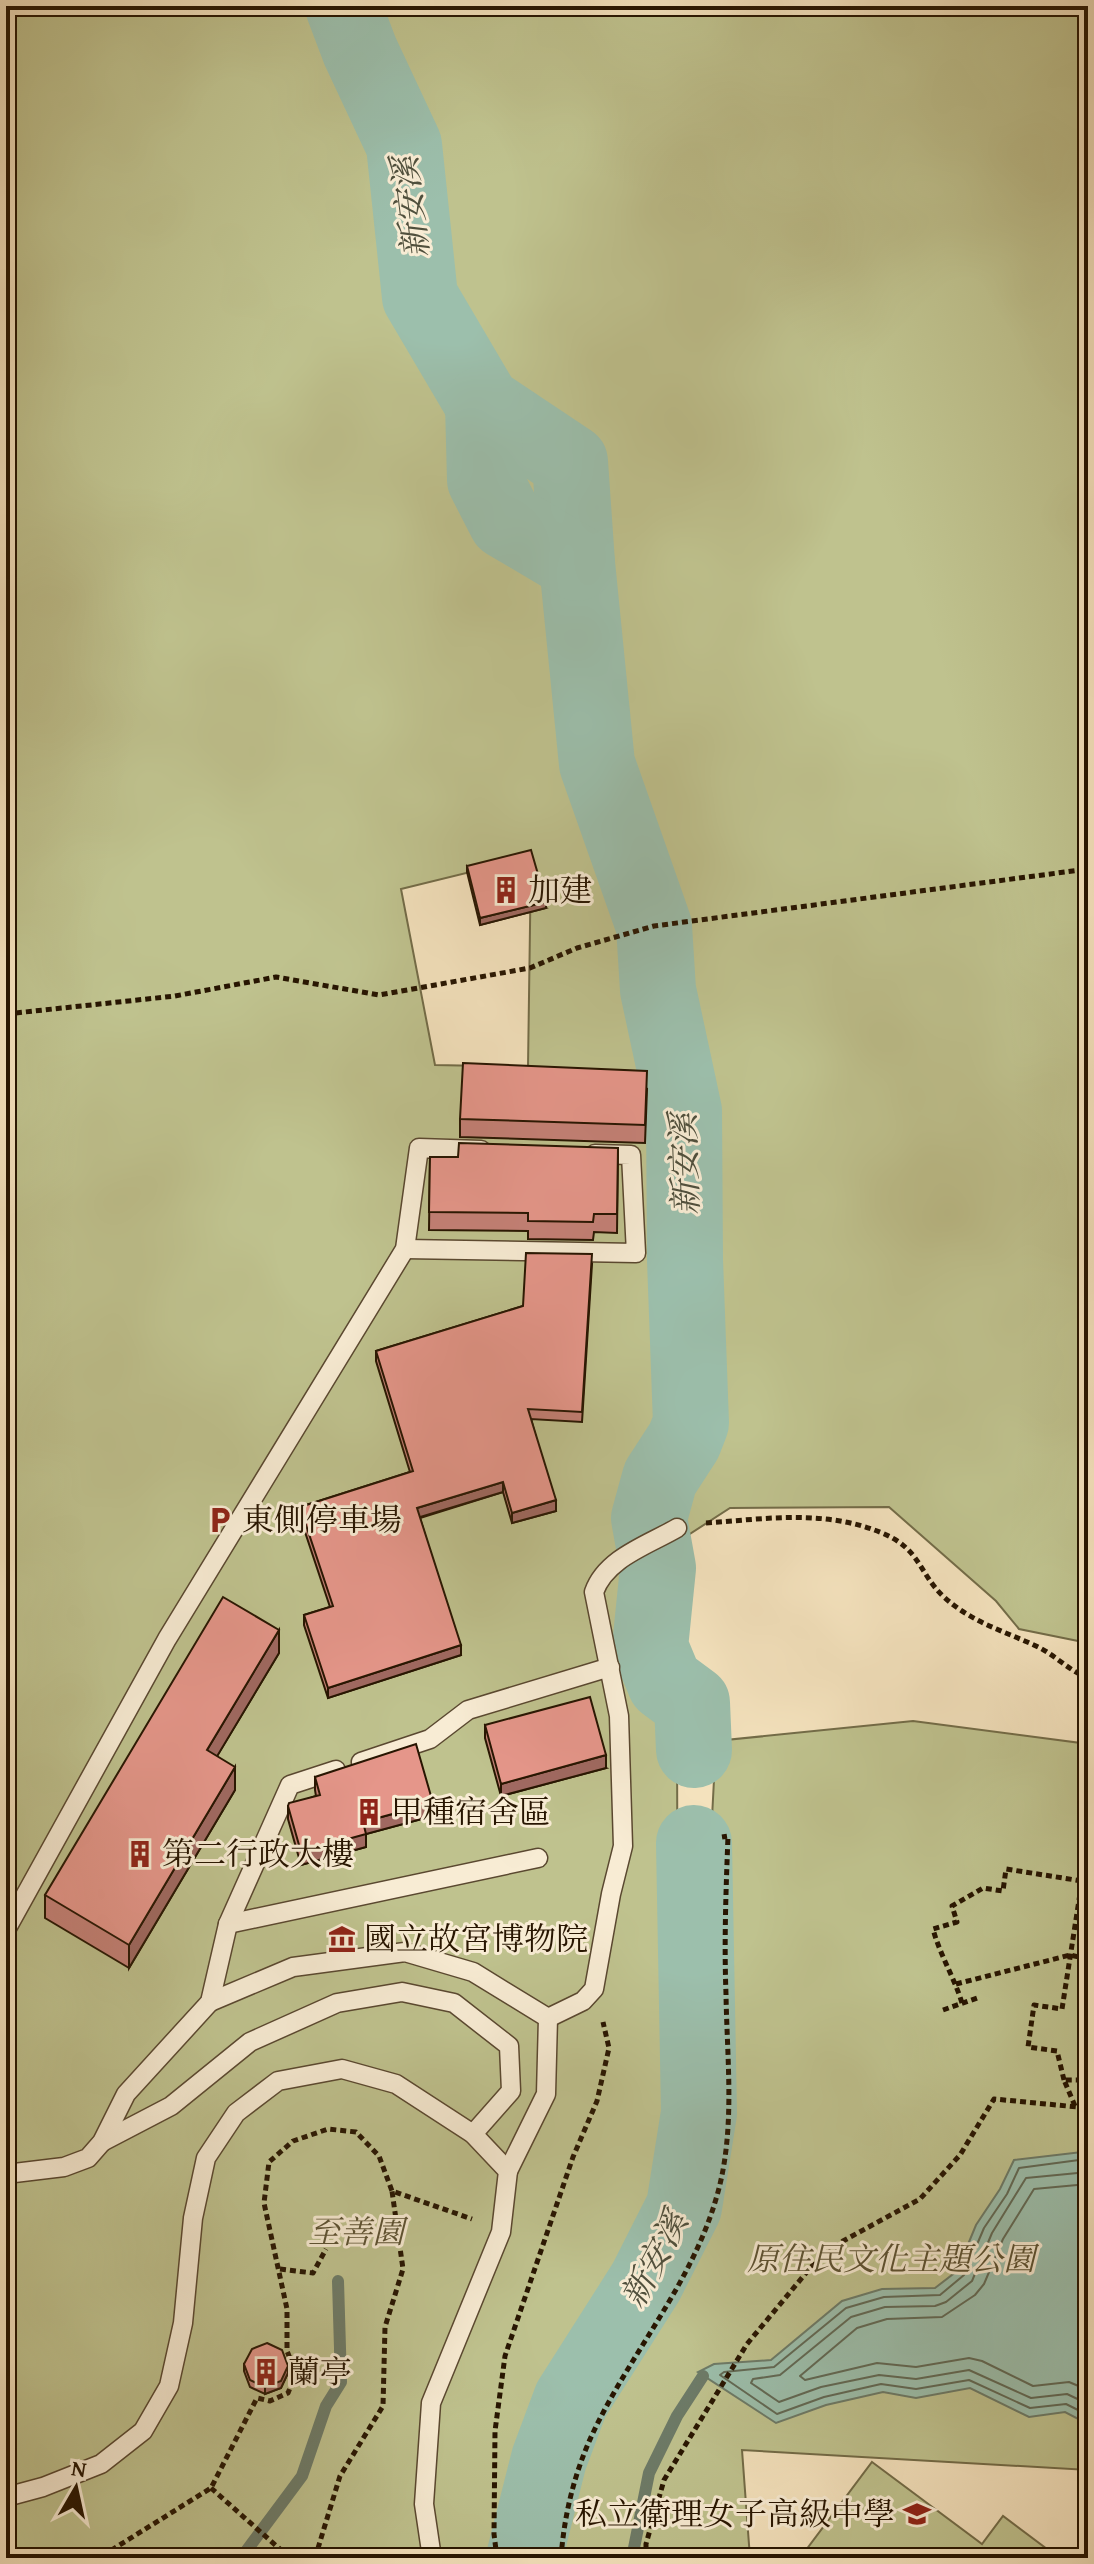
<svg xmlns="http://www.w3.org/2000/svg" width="1094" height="2564" font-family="'Gentium Book Plus','Noto Serif TC',serif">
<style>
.green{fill:#bfc28e;stroke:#736c48;stroke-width:2;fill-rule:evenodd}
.water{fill:#9cbfac;stroke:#6d7b68;stroke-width:2}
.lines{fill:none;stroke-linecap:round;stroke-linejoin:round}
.shore{stroke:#626a56;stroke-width:2}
.stream{stroke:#6d7b68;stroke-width:12}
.river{stroke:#9cbfac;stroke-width:76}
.lane-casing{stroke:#5a4830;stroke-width:21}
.path{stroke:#271501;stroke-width:5;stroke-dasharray:6 4;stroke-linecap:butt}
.lane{stroke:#f8ecd4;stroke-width:18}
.wall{fill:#c58177;stroke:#271501;stroke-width:2}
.shaded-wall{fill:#a06961;stroke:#271501;stroke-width:2}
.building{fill:#e5968a;stroke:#271501;stroke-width:2}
.labels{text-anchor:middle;stroke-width:6;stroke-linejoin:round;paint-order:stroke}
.poi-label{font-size:32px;fill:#271501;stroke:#f8ecd4;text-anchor:start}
.park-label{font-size:32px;font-style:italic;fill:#5c5232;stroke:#f8ecd4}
.water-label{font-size:34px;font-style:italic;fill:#50503d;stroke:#f8ecd4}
</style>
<rect width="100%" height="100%" fill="#f4e2bd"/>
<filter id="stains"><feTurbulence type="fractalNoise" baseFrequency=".0025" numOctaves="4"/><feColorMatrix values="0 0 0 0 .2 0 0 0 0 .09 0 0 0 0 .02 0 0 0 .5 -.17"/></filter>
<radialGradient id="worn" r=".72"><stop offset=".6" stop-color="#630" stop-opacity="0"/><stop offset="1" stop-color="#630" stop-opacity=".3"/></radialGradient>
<g class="green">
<path d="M6,6H1088V1643L1019,1629L996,1601L889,1507L730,1508L631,1572L635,1688L677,1729L678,2089L660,2194L555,2375L506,2528L511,2558H6ZM531,857L528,1067L435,1065L401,889Z"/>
<path d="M913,1721L1088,1744V2470L742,2450L750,2558H547L567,2457L609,2370L696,2231L716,2126L708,1895L716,1741Z"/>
<path d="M872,2462L982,2544L1003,2516L1059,2558H800Z"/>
</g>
<path class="water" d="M1082,2152L1088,2155V2424L1065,2412L1029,2417L970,2388L916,2398L883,2392L826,2405L776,2423L698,2372L714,2364L771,2360L842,2301L882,2289L935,2288L957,2271L976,2225L1000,2189L1014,2160Z"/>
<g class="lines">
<g class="shore">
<path d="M1088,2161L1079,2160L1019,2168L1007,2194L984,2228L964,2275L940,2295L884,2297L846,2308L774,2367L724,2372L720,2375L777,2414L824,2397L881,2384L916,2389L969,2380L1030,2408L1066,2404L1088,2415"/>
<path d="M1088,2172L1026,2178L992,2233L972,2281L946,2302L935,2306L885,2307L851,2317L780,2375L753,2379L751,2383L779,2402L821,2387L879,2375L916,2379L969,2370L1031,2398L1067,2394L1088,2404"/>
<path d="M1088,2184L1034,2189L1003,2239L984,2284L975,2295L942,2317L887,2319L857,2328L800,2376L805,2380L877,2363L916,2367L969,2358L982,2361L1033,2386L1069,2382L1088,2390"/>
</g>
<g class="stream">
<path d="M241,2558L302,2476L326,2406L341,2382L338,2281"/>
<path d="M632,2558L649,2473L677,2416L703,2376"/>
</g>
<g class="river">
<path d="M343,6L360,51L404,145L420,297L483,404L570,462L577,563L597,764L654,926L658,990L684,1111L685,1260L691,1423L684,1441L660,1478L649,1518L658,1568L650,1647L665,1683L692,1703L694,1750"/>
<path d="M483,404L485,480L506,521L577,563"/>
<path d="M524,2558L549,2459L571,2400L646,2282L684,2207L699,2113L694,1843"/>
</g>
<g class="lane-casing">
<g id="lane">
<path d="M405,1249L636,1253L631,1155L595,1154"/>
<path d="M361,1762L430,1739L468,1710L610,1667"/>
<path d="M228,1924L538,1858"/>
<path d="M6,1930L167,1639L405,1249L419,1148L481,1150"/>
<path d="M210,2002L293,1967L405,1952L473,1972L548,2018L546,2094L508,2171"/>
<path d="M548,2018L583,2001L594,1989L611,1894L623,1846L619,1716L594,1592C606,1558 648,1545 677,1528"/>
<path d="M102,2142L171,2106L250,2042L337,2003L402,1992L454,2003L509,2046L511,2091L473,2134"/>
<path d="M6,2174L64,2167L88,2158L102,2142L126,2094L210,2002L228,1924L290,1785L336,1770"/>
<path d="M6,2497L43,2487L101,2464L143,2431L169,2386L183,2323L193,2218L206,2158L236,2113L278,2081L342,2069L396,2084L473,2134L508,2171L501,2232L431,2403L424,2504L432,2558"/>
</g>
</g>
<g class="path">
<path d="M6,1014L175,996L276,977L379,995L530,968L577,948L654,926L1088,869"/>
<path d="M706,1523C765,1519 825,1509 882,1533C921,1549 919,1574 944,1597C971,1622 1004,1631 1036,1646C1054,1654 1069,1671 1088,1678"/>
<path d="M956,1984L1070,1955L1088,1959"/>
<path d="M962,2003C954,1977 940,1955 933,1929L957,1922L952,1906L983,1888L1003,1891L1006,1869L1082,1881L1062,2009L1034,2005L1028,2047L1057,2051L1064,2080"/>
<path d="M943,2010L980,1997"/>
<path d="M1075,2106L1064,2080H1088"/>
<path d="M280,2269L313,2273L326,2249"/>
<path d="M211,2488L290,2558"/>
<path d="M105,2558L110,2551L211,2488L257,2398L270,2401L288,2393L296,2373L287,2351V2309L264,2203L269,2162L293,2141L328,2129L356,2132L379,2156L392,2191L472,2219"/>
<path d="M315,2558L340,2476L383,2406L385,2327L403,2269L392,2191"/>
<path d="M497,2558L494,2534L495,2431L505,2356L573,2157L597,2101L609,2048L603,2022"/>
<path d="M561,2558C564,2516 574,2474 592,2435C629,2355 691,2285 716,2199C736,2133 727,2062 726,1994C724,1941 726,1889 728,1836L722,1837"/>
<path d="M646,2558V2544L664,2480L747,2344L811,2267L843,2241L920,2199L960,2155L994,2099L1088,2108"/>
</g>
<use href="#lane" class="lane"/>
</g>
<g class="wall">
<path d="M467,866L546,908L480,925L467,872Z"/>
<path d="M647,1089L645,1143L460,1137V1119Z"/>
<path d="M618,1148L617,1233L594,1232L593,1240L528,1239V1231L429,1230L430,1157H458Z"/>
<path d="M592,1264L582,1422L531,1419L556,1511L512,1523L503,1492L420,1518L461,1655L328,1698L304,1625V1615L330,1607L300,1517V1507L410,1472L376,1361V1351L523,1306Z"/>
<path d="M279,1653L217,1756L235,1790L129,1968L45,1918V1895Z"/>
<path d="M485,1725L606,1768L501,1796L485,1738Z"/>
<path d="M315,1777L433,1816L366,1834V1847L301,1865L288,1819V1806L316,1796L315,1790Z"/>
<path d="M244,2364L288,2373L281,2388L265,2394L250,2387L244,2371Z"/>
</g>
<g class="shaded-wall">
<path d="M546,902V908L480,925V918Z"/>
<path d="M503,1482V1492L417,1518V1508Z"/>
<path d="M556,1500V1511L512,1523V1513Z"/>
<path d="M279,1630V1653L207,1773V1750Z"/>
<path d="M461,1645V1655L328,1698V1688Z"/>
<path d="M606,1755V1768L501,1796V1784Z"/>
<path d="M235,1767V1790L129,1968V1945Z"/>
<path d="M433,1803V1816L366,1834V1847L301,1865V1852L363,1822Z"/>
<path d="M288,2366V2373L281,2388L265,2394V2387Z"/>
</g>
<g class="building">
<path d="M531,850L546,902L480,918L467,866Z"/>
<path d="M463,1063L647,1071L645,1125L460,1119Z"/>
<path d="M459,1143L618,1148L617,1214H594L593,1222L528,1221V1213L429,1212L430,1157H458Z"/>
<path d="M526,1253L592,1254L582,1412L528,1409L556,1500L512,1513L503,1482L417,1508L461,1645L328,1688L304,1615L333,1606L300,1507L413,1471L376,1351L523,1306Z"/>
<path d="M223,1597L279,1630L207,1750L235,1767L129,1945L45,1895Z"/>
<path d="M590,1697L606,1755L501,1784L485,1725Z"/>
<path d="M416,1744L433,1803L363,1822L366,1834L301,1852L288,1806L289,1803L320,1795L315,1777Z"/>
<path d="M267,2343L282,2350L288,2366L281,2381L265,2387L250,2380L244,2364L252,2349Z"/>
</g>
<defs>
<g id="building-bare" transform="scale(2.16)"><path d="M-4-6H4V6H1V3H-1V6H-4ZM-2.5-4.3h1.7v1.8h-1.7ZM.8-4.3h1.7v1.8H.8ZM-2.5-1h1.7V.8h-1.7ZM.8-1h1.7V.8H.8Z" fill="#8f2418" stroke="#f8ecd4" stroke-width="2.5" paint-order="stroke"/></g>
<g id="parking-bare" transform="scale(2.16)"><path d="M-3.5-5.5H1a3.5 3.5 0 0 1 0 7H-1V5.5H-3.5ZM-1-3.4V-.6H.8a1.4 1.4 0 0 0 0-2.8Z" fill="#8f2418" stroke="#f8ecd4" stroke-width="2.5" paint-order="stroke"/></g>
<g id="museum-bare" transform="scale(2.16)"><path d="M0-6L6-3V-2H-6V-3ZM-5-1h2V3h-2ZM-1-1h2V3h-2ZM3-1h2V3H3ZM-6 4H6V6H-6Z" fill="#8f2418" stroke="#f8ecd4" stroke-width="2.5" paint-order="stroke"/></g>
<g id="school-bare" transform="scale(2.16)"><path d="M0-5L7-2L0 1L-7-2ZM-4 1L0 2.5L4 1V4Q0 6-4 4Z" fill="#8f2418" stroke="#f8ecd4" stroke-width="2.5" paint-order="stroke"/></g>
</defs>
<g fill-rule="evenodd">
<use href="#building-bare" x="506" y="890"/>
<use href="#parking-bare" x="220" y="1520"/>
<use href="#building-bare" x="369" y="1812"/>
<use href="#building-bare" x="140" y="1854"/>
<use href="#museum-bare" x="342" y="1939"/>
<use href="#building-bare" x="266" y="2372"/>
<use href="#school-bare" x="917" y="2514"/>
</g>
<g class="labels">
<g class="poi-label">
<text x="528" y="901">加建</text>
<text x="242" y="1531">東側停車場</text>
<text x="391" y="1823">甲種宿舍區</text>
<text x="162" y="1865">第二行政大樓</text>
<text x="364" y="1950">國立故宮博物院</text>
<text x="288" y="2383">蘭亭</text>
<text x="895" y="2525" text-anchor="end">私立衛理女子高級中學</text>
</g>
<g class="park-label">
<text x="356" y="2243">至善園</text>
<text x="891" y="2270">原住民文化主題公園</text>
</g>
<g class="water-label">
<text transform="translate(410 207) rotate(-97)" y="12">新安溪</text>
<text transform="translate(684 1164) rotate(-92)" y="12">新安溪</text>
<text transform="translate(654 2259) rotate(-62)" y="12">新安溪</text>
</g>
</g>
<rect width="1094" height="2564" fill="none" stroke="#f4e2bd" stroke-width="32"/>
<rect x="8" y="8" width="1078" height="2548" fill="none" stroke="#271501" stroke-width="4"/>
<rect x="16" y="16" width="1062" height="2532" fill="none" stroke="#271501" stroke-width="2"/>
<g transform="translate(76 2488) rotate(9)" stroke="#f8ecd4" stroke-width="6" paint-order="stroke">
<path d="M0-6L14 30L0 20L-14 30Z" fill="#271501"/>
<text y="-12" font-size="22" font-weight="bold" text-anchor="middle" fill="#271501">N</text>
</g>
<rect width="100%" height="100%" filter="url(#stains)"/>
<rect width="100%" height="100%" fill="url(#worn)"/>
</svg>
